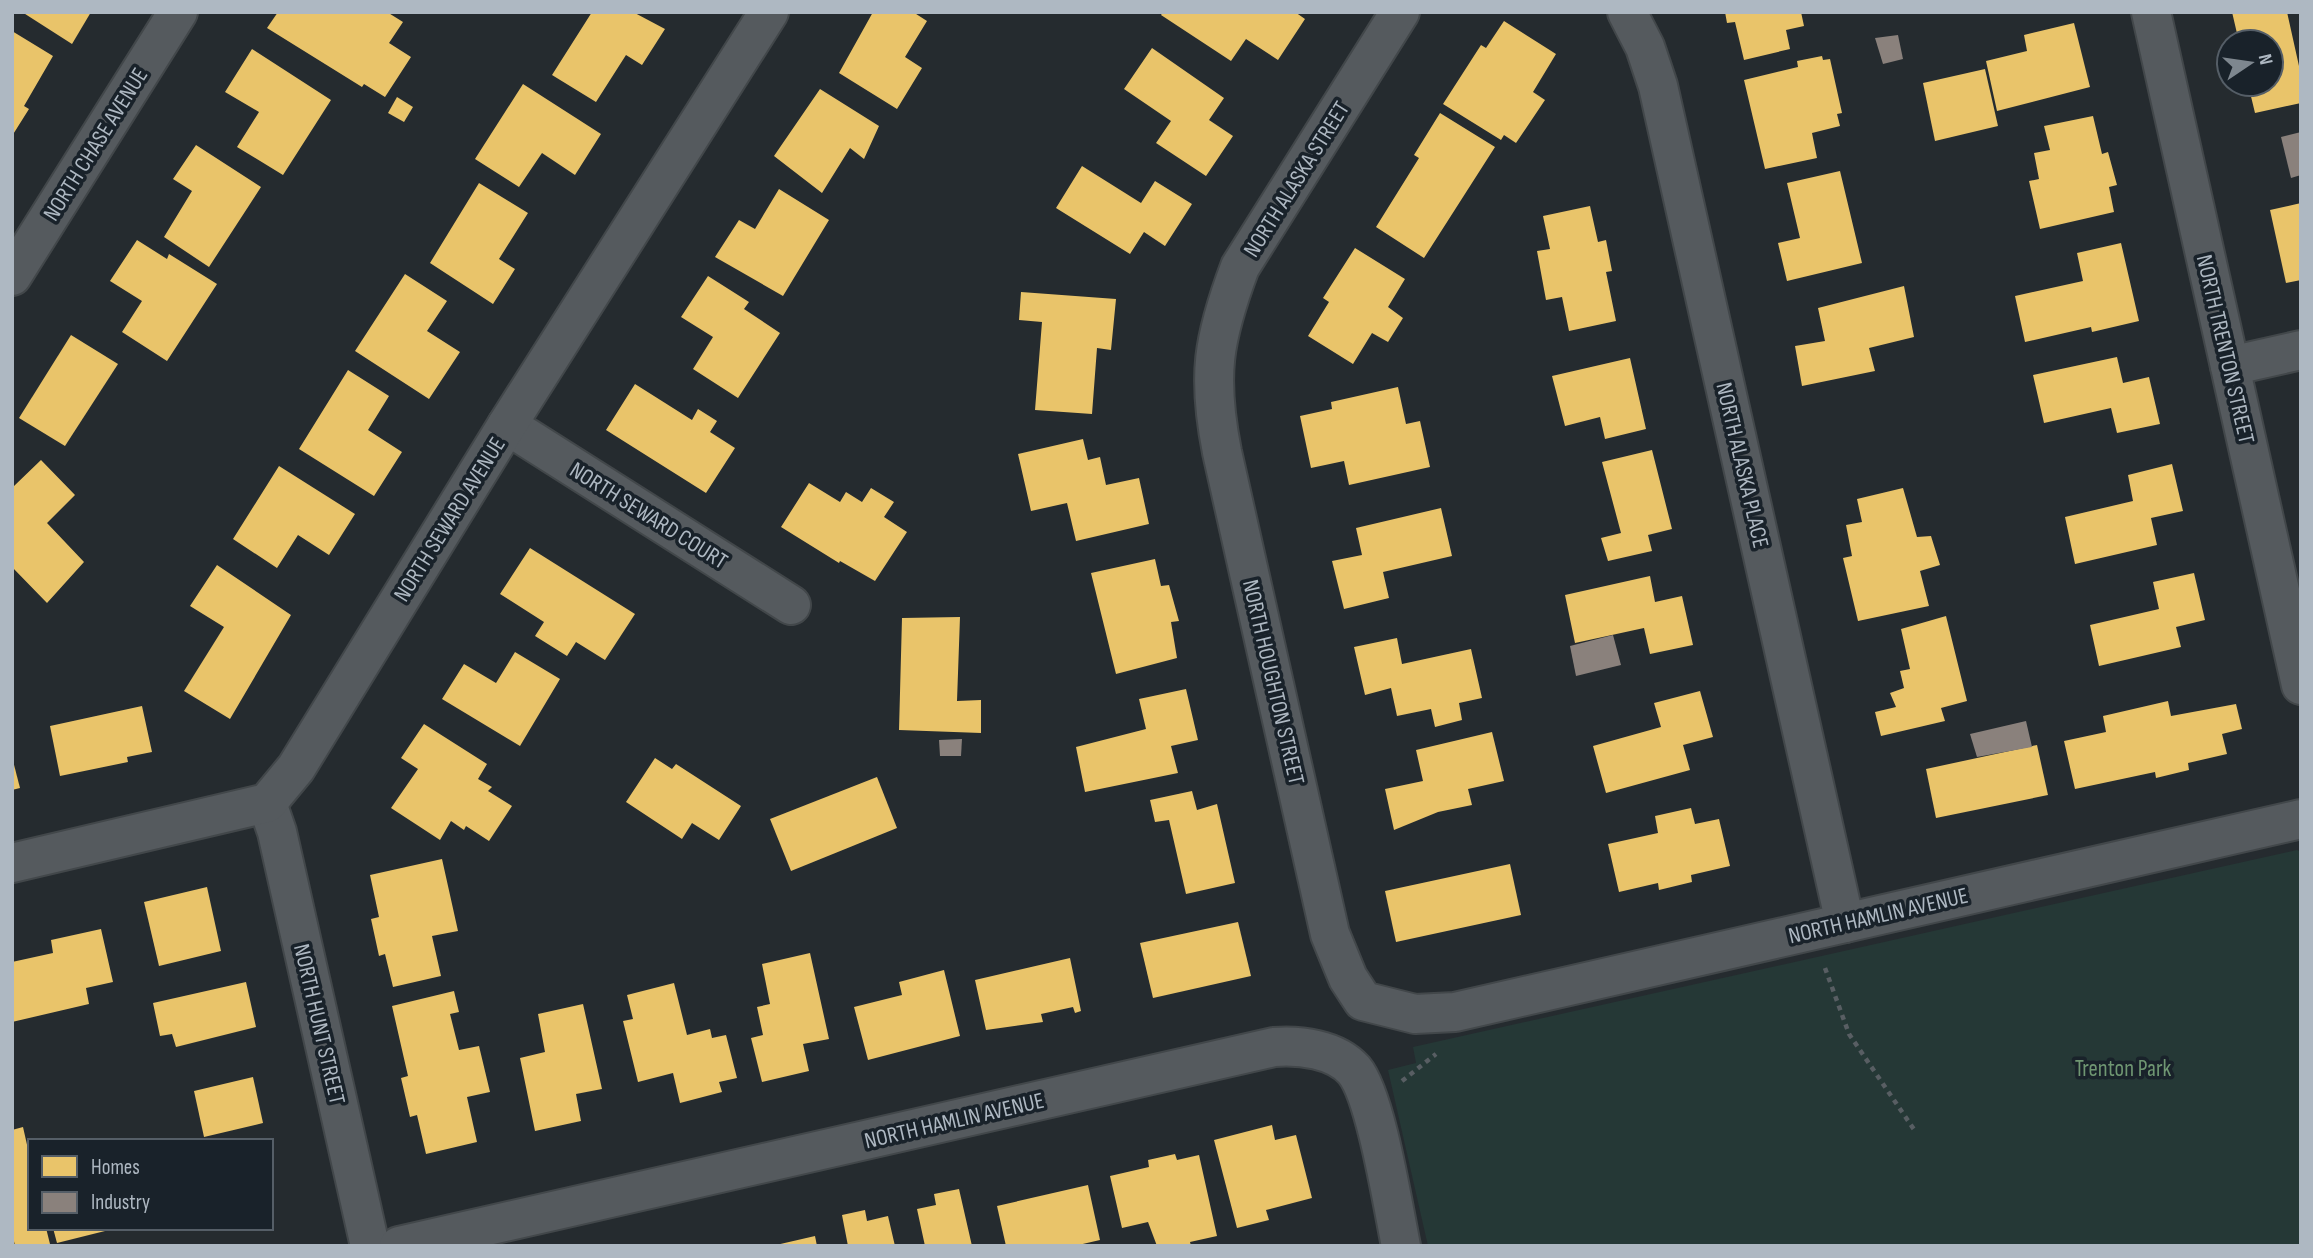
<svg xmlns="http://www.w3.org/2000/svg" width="2313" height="1258" font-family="'Sofia Sans Condensed',sans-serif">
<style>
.green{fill:#253836}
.homes{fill:#e9c46a}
.industry{fill:#8a817c}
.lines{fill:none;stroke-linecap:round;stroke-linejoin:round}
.minor-casing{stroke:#42474a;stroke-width:42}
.path{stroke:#585e63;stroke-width:4.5;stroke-dasharray:5 5;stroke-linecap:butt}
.minor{stroke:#555a5e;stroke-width:38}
.labels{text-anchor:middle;stroke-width:7;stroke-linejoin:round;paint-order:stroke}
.street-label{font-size:23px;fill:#aeb8c2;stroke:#19222a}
.park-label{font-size:23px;fill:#6f9672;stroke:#19222a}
</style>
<rect width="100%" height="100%" fill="#252b2f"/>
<path class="green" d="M2297,850L2301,852V1246H1428L1388,1070L1416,1063L1413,1047Z"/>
<g class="homes">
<path d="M22,12H91L72,44Z"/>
<path d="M278,12H387L403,22L389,43L411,57L385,97L364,84L362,87L267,28Z"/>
<path d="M592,12H633L665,29L642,65L626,55L596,102L552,75Z"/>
<path d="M873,12H913L927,21L905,57L922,68L897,109L839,73Z"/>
<path d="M1163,12H1295L1305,19L1278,60L1246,39L1231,61L1161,15Z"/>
<path d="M1725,12H1801L1804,26L1786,30L1790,49L1744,60L1735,22L1727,23Z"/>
<path d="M2232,12H2287L2301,75V103L2255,113L2248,84H2271V42H2239Z"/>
<path d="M1504,21L1556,54L1533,92L1545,100L1516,143L1504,135L1501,140L1443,104L1481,45L1486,48Z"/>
<path d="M2074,23L2090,87L1997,111L1986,61L2027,51L2024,35Z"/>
<path d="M12,31L53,56L24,106L29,109L12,136Z"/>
<path d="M1152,48L1224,98L1209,120L1233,136L1206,176L1156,143L1171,121L1124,89Z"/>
<path d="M252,49L331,100L283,175L237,147L259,112L225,92Z"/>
<path d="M1822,56L1823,60L1830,59L1842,113L1837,114L1840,126L1812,133L1817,158L1765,169L1744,80L1798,67L1797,61Z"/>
<path d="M1985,69L1998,126L1935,141L1923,83Z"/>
<path d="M523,84L601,134L575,175L542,153L519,187L475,159Z"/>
<path d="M820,89L879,126L864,159L850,148L822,193L774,156Z"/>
<path d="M397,97L413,107L404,122L388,113Z"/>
<path d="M1440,113L1495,147L1424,258L1376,227L1419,158L1414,155Z"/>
<path d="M2093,116L2102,154L2108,152L2117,185L2109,187L2114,212L2040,229L2029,181L2039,179L2034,153L2050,150L2044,126Z"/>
<path d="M196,145L261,187L209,267L164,237L192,191L173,179Z"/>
<path d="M1082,166L1141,203L1155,181L1192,204L1165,246L1144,232L1130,254L1056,208Z"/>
<path d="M1840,171L1862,263L1787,281L1778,243L1800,238L1787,183Z"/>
<path d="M479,183L528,213L499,259L515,269L493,304L430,263Z"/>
<path d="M779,189L829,220L783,296L715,257L739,220L755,229Z"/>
<path d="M2301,203V280L2286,283L2270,210Z"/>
<path d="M1590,206L1598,242L1606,240L1612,271L1606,272L1616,321L1569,331L1562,297L1546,300L1537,251L1550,249L1543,216Z"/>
<path d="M137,240L167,259L169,254L217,284L167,361L122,332L142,301L110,281Z"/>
<path d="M2121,243L2139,321L2092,332L2091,327L2025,342L2015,296L2083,281L2077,253Z"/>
<path d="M1355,248L1405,279L1388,307L1403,318L1388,342L1372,333L1353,364L1308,336L1329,302L1323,298Z"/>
<path d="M405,274L447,301L427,331L460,352L429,399L355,351Z"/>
<path d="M708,276L749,302L744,309L780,333L738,398L693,369L713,337L681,317Z"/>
<path d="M1904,286L1914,337L1869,348L1875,371L1802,386L1795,346L1825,341L1818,308Z"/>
<path d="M1021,292L1116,299L1111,350L1097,348L1092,414L1035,410L1042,322L1019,320Z"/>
<path d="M71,335L118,364L65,446L19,418Z"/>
<path d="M2117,357L2123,383L2149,377L2160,424L2117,433L2111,408L2044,423L2033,375Z"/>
<path d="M1630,358L1646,429L1605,439L1600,417L1565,426L1552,376Z"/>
<path d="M348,370L389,396L368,430L402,452L374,496L299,449Z"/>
<path d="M635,384L692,420L698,409L717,421L710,432L735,448L706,493L606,430Z"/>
<path d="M1398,387L1406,424L1420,421L1430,467L1349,485L1344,461L1311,468L1300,416L1332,409L1331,402Z"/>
<path d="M1083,439L1088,460L1100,457L1106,485L1139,478L1149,524L1076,541L1067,503L1031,511L1018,454Z"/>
<path d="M1652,450L1672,529L1648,535L1652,551L1608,561L1601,538L1621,533L1602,462Z"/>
<path d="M41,460L75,495L47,523L84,562L47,603L12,567V484L14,486Z"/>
<path d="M2172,464L2183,511L2151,518L2157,545L2075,564L2065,517L2133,501L2128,475Z"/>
<path d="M279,466L355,514L329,555L298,535L277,568L233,539Z"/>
<path d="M809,483L840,502L846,492L862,502L871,488L894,502L884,517L907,532L875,581L840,561L839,563L781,527Z"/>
<path d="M1903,488L1917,537L1931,536L1940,565L1920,571L1929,606L1858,621L1843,558L1852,556L1846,525L1862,522L1857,499Z"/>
<path d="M1441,508L1452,556L1383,572L1389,598L1344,609L1332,561L1362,555L1356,528Z"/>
<path d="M530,548L635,614L605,660L576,642L567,656L535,636L544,622L500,594Z"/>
<path d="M1155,559L1161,586L1169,585L1179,621L1171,622L1177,658L1116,674L1091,573Z"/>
<path d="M217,565L291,615L230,719L184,691L224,627L190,606Z"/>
<path d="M2194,573L2205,620L2176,627L2181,647L2099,666L2090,625L2159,609L2153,582Z"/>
<path d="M1650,576L1655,602L1682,596L1693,645L1650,654L1644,628L1575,643L1565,595Z"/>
<path d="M1946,616L1967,701L1941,708L1945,721L1881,736L1875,712L1896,707L1890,693L1904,688L1900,671L1910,669L1901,629Z"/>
<path d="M960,617L957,701L981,700V733L899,730L902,618Z"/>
<path d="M1397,638L1402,664L1471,649L1482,698L1459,703L1462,720L1435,727L1431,709L1397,716L1391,688L1365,695L1354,647Z"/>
<path d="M515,652L560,679L520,746L442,699L464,664L496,683Z"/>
<path d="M1186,689L1198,740L1171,746L1178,773L1085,792L1076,747L1146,729L1139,699Z"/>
<path d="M1700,691L1713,737L1683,745L1690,770L1606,793L1593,746L1661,727L1654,703Z"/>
<path d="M2168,701L2171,716L2236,704L2242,729L2222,734L2227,754L2188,763L2189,770L2156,778L2155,772L2075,789L2064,741L2106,732L2103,716Z"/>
<path d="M142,706L152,752L127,757L128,762L60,776L50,726Z"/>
<path d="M424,724L487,764L478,779L492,787L488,791L512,806L489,841L466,826L464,830L451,821L440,840L391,808L418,769L401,758Z"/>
<path d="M1492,732L1504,781L1468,789L1472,805L1438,812L1394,830L1385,789L1423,781L1416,750Z"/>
<path d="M2037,745L2048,795L1936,818L1926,769Z"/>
<path d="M12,757L20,788L12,790Z"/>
<path d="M655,758L672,769L676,764L741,806L719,840L692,823L682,839L626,802Z"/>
<path d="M877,777L897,828L791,871L770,819Z"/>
<path d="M1192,791L1197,810L1217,804L1235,883L1186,894L1169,820L1155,822L1150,800Z"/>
<path d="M1691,808L1695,824L1719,819L1730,866L1691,875L1692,882L1659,890L1658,883L1619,892L1608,844L1658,833L1655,816Z"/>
<path d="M442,859L458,931L432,936L441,976L393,987L385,954L379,956L371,919L379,917L370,875Z"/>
<path d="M1510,864L1521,915L1396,942L1385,891Z"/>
<path d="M207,887L221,951L159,966L144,902Z"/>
<path d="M1238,922L1251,976L1153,998L1140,943Z"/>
<path d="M101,929L113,982L86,988L89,1004L12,1022V962L53,953L51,940Z"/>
<path d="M810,953L829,1039L803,1044L809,1071L762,1082L751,1038L763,1035L757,1007L770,1004L762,964Z"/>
<path d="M1070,958L1081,1011L1075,1013L1073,1007L1041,1014L1043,1022L986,1030L975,980Z"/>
<path d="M944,970L960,1036L868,1060L854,1007L902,995L899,982Z"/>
<path d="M246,982L256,1027L176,1047L172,1034L160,1036L153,1003Z"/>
<path d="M674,983L687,1035L710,1029L712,1038L726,1035L737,1078L719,1082L722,1092L680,1103L673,1073L638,1082L623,1021L633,1019L627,995Z"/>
<path d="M454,991L459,1012L450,1014L459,1050L479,1046L490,1092L467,1097L477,1142L426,1154L417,1115L410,1117L401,1078L408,1076L392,1006Z"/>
<path d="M583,1004L602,1089L576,1094L581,1121L535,1131L520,1058L545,1052L538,1014Z"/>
<path d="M253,1077L263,1123L204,1137L194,1091Z"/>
<path d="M1272,1125L1275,1140L1296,1135L1312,1198L1266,1210L1269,1220L1237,1228L1214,1140Z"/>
<path d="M23,1127L30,1158V1228H46L50,1244L43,1246H15L12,1232V1130Z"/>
<path d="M1175,1154L1177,1160L1199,1155L1217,1236L1190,1242L1191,1246H1157L1148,1222L1122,1228L1110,1176L1149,1167L1148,1160Z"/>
<path d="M1088,1185L1100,1240L1074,1246H1006L997,1206Z"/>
<path d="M959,1189L972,1246H925L917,1209L936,1205L934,1194Z"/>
<path d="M865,1210L867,1221L888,1216L895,1246H848L842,1215Z"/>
<path d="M53,1228H113V1229L57,1243Z"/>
<path d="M815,1236L817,1246H776V1245Z"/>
</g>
<g class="industry">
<path d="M1898,35L1903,59L1883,64L1875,38Z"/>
<path d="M2301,132V175L2291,178L2281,137Z"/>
<path d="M1613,635L1621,665L1576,676L1570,646Z"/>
<path d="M2026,721L2032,747L1977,757L1970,734Z"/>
<path d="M962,739L961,756H940L939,740Z"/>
</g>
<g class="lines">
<g class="minor-casing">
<g id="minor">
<path d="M1400,12L1240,267C1213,339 1207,376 1222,452L1330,934L1348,978L1363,1001L1415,1014L1455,1012L2301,819"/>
<path d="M1627,12L1645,47L1658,86L1845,923"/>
<path d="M2151,12L2301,685"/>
<path d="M12,276L178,12"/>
<path d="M2230,366L2301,350"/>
<path d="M507,425L791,605"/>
<path d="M267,803L277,832L370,1246"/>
<path d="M12,863L267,803L296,768L507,425L769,12"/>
<path d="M399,1246L1274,1047C1300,1045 1335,1049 1354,1070C1376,1096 1393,1207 1401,1246"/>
</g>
</g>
<g class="path">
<path d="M1825,968L1849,1034L1915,1131"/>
<path d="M1402,1081L1436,1054"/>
</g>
<use href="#minor" class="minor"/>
</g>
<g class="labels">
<g class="street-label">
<text transform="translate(95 144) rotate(-58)" y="8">NORTH CHASE AVENUE</text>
<text transform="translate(1296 179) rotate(-58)" y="8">NORTH ALASKA STREET</text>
<text transform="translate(2226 349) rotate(77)" y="8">NORTH TRENTON STREET</text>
<text transform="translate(1743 465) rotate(77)" y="8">NORTH ALASKA PLACE</text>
<text transform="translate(649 515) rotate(32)" y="8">NORTH SEWARD COURT</text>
<text transform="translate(449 519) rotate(-58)" y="8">NORTH SEWARD AVENUE</text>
<text transform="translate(1274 682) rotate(77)" y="8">NORTH HOUGHTON STREET</text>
<text transform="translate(1878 915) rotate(-13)" y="8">NORTH HAMLIN AVENUE</text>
<text transform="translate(320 1024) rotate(77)" y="8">NORTH HUNT STREET</text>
<text transform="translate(954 1120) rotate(-13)" y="8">NORTH HAMLIN AVENUE</text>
</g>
<g class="park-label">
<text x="2123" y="1076">Trenton Park</text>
</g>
</g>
<rect width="2313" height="1258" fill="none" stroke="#aeb8c2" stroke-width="28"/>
<rect x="28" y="1139" width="245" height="91" fill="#19222a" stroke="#555e67" stroke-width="2"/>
<rect x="42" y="1156" width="35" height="21" fill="#e9c46a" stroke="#555e67" stroke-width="2"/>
<text x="91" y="1174" font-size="21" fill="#aeb8c2">Homes</text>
<rect x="42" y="1192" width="35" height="21" fill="#8a817c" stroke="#555e67" stroke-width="2"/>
<text x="91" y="1209" font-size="21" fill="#aeb8c2">Industry</text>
<g transform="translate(2250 63) rotate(77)"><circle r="33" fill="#19222a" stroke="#555e67" stroke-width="2"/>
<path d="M0-5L12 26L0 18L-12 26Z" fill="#7e878f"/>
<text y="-10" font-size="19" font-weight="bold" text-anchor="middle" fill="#aeb8c2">N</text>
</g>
</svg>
